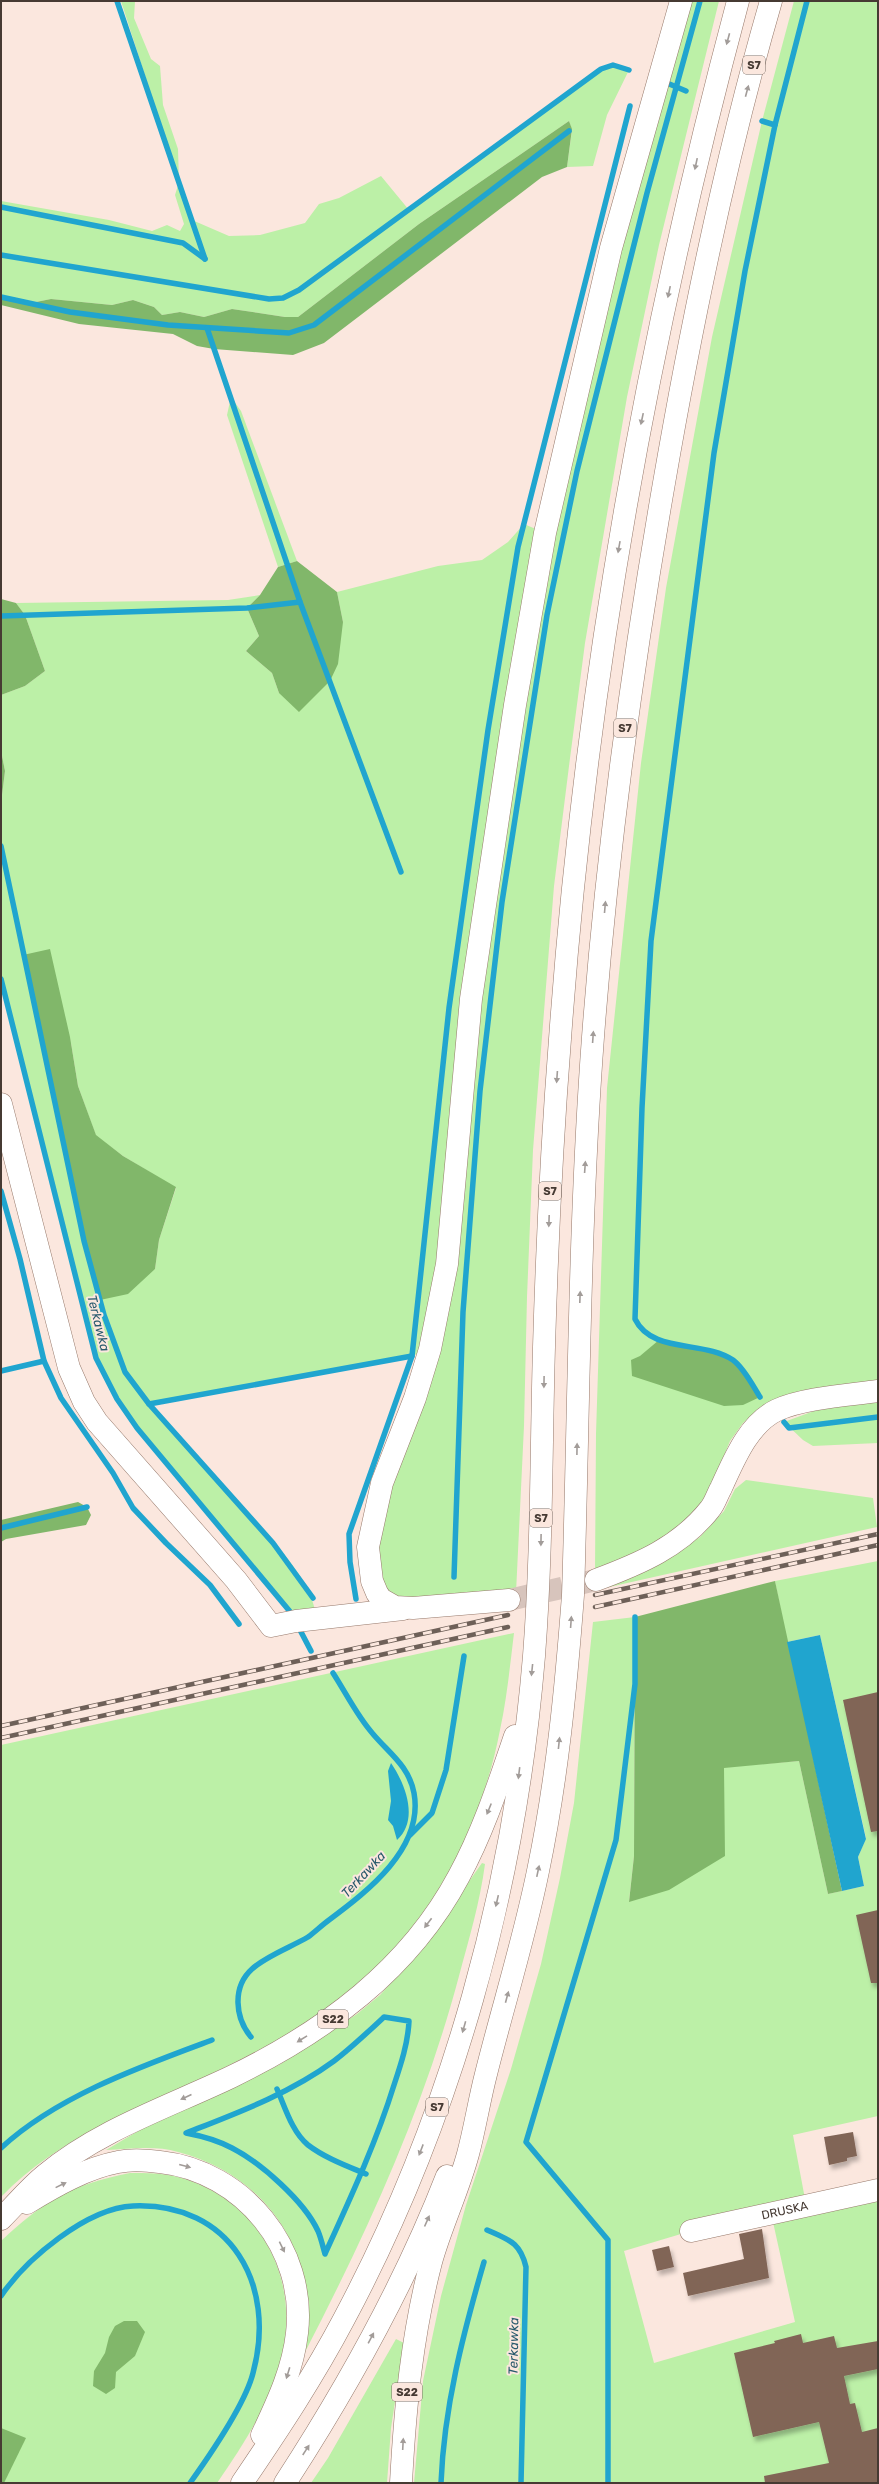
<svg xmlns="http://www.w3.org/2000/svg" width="879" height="2484" font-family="Rubik,sans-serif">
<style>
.green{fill:#bcf0a7;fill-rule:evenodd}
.forest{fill:#81b76a}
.water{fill:#20a5cf}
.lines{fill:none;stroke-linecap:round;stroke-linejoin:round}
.stream{stroke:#20a5cf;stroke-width:5.5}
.building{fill:#816557;filter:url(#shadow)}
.minor-tunnel{stroke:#d7c4bc;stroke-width:22;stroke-dasharray:22 11;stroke-linecap:butt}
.minor-casing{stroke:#96796b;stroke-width:23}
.highway-casing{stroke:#96796b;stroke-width:23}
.minor{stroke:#fff;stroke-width:22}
.highway{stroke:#fff;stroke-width:22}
.rail-casing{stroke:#6e6058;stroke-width:4.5}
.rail{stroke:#fbe7de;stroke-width:3;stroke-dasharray:9;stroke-linecap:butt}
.oneway{fill:#a29c99}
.labels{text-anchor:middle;stroke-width:4;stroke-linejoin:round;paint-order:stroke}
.shield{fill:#fbe7de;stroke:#7c6e66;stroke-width:1}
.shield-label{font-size:11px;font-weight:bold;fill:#463a33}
.street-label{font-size:12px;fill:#463a33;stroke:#fbe7de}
.water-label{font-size:13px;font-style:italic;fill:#295a6d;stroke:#fbe7de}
</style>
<defs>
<filter id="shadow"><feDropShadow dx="2.5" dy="4.5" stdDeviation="2" flood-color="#0004"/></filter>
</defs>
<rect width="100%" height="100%" fill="#fbe7de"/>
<g class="green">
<path d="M121,1H135L134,18L151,59L160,66L163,105L178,149L179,182L192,220L229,236L260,235L305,223L319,204L339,198L381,176L409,210L601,69L613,65L629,70L607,115L593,166L567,167L572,130L569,121L419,224L298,317H285L232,309L204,317L180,312L162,315L154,307L133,300L112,305L51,299L31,303L1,297V201L109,220L152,231L167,225L180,231L184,224L175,195L179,182Z"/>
<path d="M681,1H719L659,245L627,397L585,643L569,766L554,886L533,1150L527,1297L524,1426L516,1593L395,1607L370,1566L430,1349L412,1356L149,1404C178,1437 208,1470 237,1502C263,1531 307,1572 315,1610L292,1614L137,1428L117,1399L96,1358L1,979V803L5,771L1,751V695L25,686L45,671L25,615L16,603L228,600L260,595L247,608L259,636L246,651L272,673L279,693L343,622L337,592L438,566L482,560L508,542L524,524L545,533ZM70,1037L78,1086L96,1136L123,1156L176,1188L159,1240L155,1269L100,1299Z"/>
<path d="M794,1H878V1383L759,1409L743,1423L730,1441L707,1497L672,1535L595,1571L596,1434L607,1088L641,763L666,588L712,337L762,121Z"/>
<path d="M231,397L241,411L297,561L278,567L227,415Z"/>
<path d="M878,1399V1443L813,1446L803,1440L784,1422L814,1411Z"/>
<path d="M746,1480L873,1498L877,1527L596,1590L699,1538L724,1511L735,1489Z"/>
<path d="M878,1561V2116L793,2135L805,2199L699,2220H688L691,2231L624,2251L654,2363L795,2322L773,2222L878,2198V2483H414L423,2381L441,2296L466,2205L511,2069L541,1964L560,1878L574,1803L593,1622L635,1617L634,1856L629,1901L724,1856V1767L799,1761L828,1894L864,1886L858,1857L866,1838L820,1635L787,1642L775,1581Z"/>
<path d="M514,1633C510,1665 507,1698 500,1730C478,1843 418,1947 322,2013C286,2038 246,2057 207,2076C134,2110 58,2138 1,2197V1745Z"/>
<path d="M482,1863L485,1864C480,1902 469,1939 459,1976C423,2111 368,2230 304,2354C323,2261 271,2176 178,2152C155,2145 130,2149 106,2150L145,2127L279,2065L357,2014L380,1995L415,1957Z"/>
<path d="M130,2173C146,2173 163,2173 178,2177C260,2199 302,2279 281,2360C269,2406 244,2444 217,2483H1V2241C45,2200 70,2185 130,2173Z"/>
<path d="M396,2339L404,2343L391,2428L387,2483H311L328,2458Z"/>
</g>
<g class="forest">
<path d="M569,121L572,129L567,167L542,177L324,343L293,355L214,349L197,346L173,334L79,324L1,305V297L31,303L51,299L112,305L133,300L154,307L162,315L180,312L204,317L232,309L285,317H298L419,224Z"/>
<path d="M297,561L337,592L343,622L338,664L330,681L299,712L279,693L272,673L246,651L259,636L247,608L260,595L278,567Z"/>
<path d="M1,599L16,603L25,615L45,671L25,686L1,695Z"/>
<path d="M1,751L5,771L1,803Z"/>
<path d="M50,949L70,1037L78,1086L96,1135L123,1156L176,1187L159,1240L155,1269L128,1294L100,1300L84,1241L23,955Z"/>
<path d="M659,1340L712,1351L734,1360L760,1397L743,1405L724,1406L632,1376L631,1360L640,1356Z"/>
<path d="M78,1502L87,1507L91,1515L86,1525L6,1539L1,1542V1520Z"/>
<path d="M775,1581L842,1891L828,1894L799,1761L724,1768L725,1856L669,1890L629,1902L634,1856L635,1617Z"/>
<path d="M124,2321H137L145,2332L135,2356L116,2372L115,2388L106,2394L93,2386L94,2371L105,2353L109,2337L115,2326Z"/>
<path d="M1,2428L26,2438L4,2483H1Z"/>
</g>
<g class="water">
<path d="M820,1635L866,1839L858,1857L864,1886L842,1891L787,1642Z"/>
<path d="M391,1763C406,1785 419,1820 397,1840L393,1826L388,1820L391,1801L388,1771Z"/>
</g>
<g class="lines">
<g class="stream">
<path d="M117,1L205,259"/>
<path d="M667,83L686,91"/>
<path d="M775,125L807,1"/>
<path d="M1,207L183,243L205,259"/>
<path d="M1,255L269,299L283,298L299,290L601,69L613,65L629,70"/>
<path d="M1,297L70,312L168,325L289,333L314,325L569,131"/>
<path d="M207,328L300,602L401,872"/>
<path d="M1,616L247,608L300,602"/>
<path d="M1,846L84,1241L104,1315L125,1372L149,1404L273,1543L313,1598"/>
<path d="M1,979L96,1358L117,1399L137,1428L292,1614"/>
<path d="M1,1191L20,1259L44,1361L61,1398L113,1473L133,1508L166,1543L210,1585L239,1624"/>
<path d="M1,1371L44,1361"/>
<path d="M760,1397C753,1386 744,1368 733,1360C704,1340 652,1354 635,1319L642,1108L651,941L714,453L745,271L775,125L762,121"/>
<path d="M149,1404L412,1356"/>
<path d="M784,1422L789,1428L878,1417"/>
<path d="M1,1528L87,1507"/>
<path d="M454,1577L463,1312L480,1091L502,902L547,615L577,471L647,193L700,1"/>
<path d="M356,1599L350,1562L349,1534L412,1356L449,1008L488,730L518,547L630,106"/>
<path d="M300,1630L311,1651"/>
<path d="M410,1835L432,1813L446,1770L464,1656"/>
<path d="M384,2017L409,2021C408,2043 401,2064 394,2085C376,2143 350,2199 325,2254C323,2247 321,2238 318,2231C304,2201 261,2163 232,2148C217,2140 202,2136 186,2133C237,2113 289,2094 334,2061C351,2048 368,2032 384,2017Z"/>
<path d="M251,2037C235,2018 232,1987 252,1969C266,1956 291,1947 308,1937C315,1932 322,1925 329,1920C368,1891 424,1848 414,1793C409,1766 389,1753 373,1734C357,1716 346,1693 333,1673"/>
<path d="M277,2089C285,2107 292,2132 308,2145C325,2158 347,2166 366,2174"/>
<path d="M1,2148C57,2096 142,2066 212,2040"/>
<path d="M487,2230C509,2240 520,2242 526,2267L521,2483"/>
<path d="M1,2296C26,2259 87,2208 133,2206C231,2202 277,2285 253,2373C245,2405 210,2455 190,2483"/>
<path d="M441,2483C444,2407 463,2334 484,2262"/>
<path d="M608,2483V2240L526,2142L616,1840L635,1684V1617"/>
</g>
</g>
<g class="building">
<path d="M878,1692V1831L871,1832L843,1700Z"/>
<path d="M878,1910V1983H871L856,1915Z"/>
<path d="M853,2132L857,2156L847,2158V2161L829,2165L824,2137Z"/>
<path d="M762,2229L769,2278L688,2296L683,2273L744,2259L739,2234Z"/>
<path d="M669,2246L674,2267L657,2271L652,2250Z"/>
<path d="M801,2334L803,2343L834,2336L837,2348L878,2341V2369L844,2376L850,2404L855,2403L862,2432L878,2428V2483H765L764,2476L829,2463L819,2422L753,2437L734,2353L775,2343L774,2341Z"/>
</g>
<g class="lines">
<path class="minor-tunnel" d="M509,1600L596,1580"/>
<g class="minor-casing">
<g id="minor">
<path d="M1,1104L69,1368L84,1402L97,1422L236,1580L271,1626L296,1621L403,1609"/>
<path d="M596,1580C639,1564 680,1547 710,1509C715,1503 717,1495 721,1488C734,1460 748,1424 777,1410C803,1398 849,1395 878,1391"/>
<path d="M509,1600L413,1608L395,1607L381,1599L377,1593L372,1581L368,1547L382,1483L415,1398L430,1349L447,1264L471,999L515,705L545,533L611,248L681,1"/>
<path id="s1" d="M691,2231L878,2190"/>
</g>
</g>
<g class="highway-casing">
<g id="highway">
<path d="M27,2203C55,2186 86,2168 118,2162C131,2159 146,2160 160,2162C243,2171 307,2249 297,2333C293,2370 277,2403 262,2435"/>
<path d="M1,2219C16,2204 29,2188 45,2175C99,2130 168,2107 231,2077C324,2032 409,1970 459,1876C483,1832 499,1783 515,1736"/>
<path d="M242,2483C278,2430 314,2376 344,2319C453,2115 515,1886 534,1656C542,1553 541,1450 544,1347C547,1244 552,1141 560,1039C585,688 647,340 738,1"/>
<path d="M285,2483C348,2386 405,2284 447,2176"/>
<path d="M401,2483C405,2408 412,2335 431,2262C441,2226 458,2191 468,2154C475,2128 479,2101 486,2074C503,2006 524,1940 538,1871C557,1780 566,1688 573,1595C579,1409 579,1223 593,1037C607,851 632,667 664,483C692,321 725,159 771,1"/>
</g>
</g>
<use href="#minor" class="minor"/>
<use href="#highway" class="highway"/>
<g class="rail-casing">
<g id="rail">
<path d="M595,1595L878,1534"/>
<path d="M595,1607L878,1545"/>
<path d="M1,1726L508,1615"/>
<path d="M1,1738L508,1627"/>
</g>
</g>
<use href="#rail" class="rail"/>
</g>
<defs><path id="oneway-solid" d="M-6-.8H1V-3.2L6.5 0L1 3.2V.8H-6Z"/></defs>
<g class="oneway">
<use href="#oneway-solid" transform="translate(728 39) rotate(105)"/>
<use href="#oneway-solid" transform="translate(747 91) rotate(-75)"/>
<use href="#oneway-solid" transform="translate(696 164) rotate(102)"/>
<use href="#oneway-solid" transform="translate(669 292) rotate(102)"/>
<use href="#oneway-solid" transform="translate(642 419) rotate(102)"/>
<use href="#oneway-solid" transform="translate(619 547) rotate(100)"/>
<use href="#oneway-solid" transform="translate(605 907) rotate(-85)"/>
<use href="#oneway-solid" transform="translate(593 1037) rotate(-86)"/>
<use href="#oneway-solid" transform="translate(557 1077) rotate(94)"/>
<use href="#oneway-solid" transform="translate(585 1167) rotate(-86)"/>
<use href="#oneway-solid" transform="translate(549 1221) rotate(92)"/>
<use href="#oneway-solid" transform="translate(580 1297) rotate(-88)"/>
<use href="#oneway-solid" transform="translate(544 1382) rotate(91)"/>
<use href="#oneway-solid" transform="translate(577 1449) rotate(-89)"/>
<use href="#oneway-solid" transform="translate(541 1540) rotate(91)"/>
<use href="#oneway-solid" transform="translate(571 1622) rotate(-86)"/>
<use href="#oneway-solid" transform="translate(532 1670) rotate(96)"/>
<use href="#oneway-solid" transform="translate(559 1743) rotate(-84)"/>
<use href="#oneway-solid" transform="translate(519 1773) rotate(97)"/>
<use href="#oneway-solid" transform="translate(489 1809) rotate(112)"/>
<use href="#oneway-solid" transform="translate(538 1871) rotate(-78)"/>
<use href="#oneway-solid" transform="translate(497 1901) rotate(103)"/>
<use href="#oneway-solid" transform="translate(428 1923) rotate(127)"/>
<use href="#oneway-solid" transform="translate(507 1997) rotate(-75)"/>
<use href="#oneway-solid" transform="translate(464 2027) rotate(106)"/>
<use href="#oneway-solid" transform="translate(302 2039) rotate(148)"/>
<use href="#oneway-solid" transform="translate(186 2097) rotate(156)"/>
<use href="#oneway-solid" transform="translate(421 2150) rotate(111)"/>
<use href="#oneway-solid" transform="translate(185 2166) rotate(15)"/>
<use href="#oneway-solid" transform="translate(61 2185) rotate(-26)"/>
<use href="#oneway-solid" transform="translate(427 2221) rotate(-66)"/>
<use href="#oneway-solid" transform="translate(282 2247) rotate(64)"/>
<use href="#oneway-solid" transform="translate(371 2338) rotate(-62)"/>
<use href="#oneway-solid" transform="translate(288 2373) rotate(107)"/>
<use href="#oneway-solid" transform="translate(403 2444) rotate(-87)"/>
<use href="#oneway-solid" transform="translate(306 2450) rotate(-57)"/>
</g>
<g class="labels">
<g class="shield">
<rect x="743" y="56" width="22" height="18" rx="3"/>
<rect x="614" y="719" width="22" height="18" rx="3"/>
<rect x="539" y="1182" width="22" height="18" rx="3"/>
<rect x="530" y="1509" width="22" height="18" rx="3"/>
<rect x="318" y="2010" width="30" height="18" rx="3"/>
<rect x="426" y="2098" width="22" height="18" rx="3"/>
<rect x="392" y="2383" width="30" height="18" rx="3"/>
</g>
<g class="shield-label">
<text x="754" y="69">S7</text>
<text x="625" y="732">S7</text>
<text x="550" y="1195">S7</text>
<text x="541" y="1522">S7</text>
<text x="333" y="2023">S22</text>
<text x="437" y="2111">S7</text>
<text x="407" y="2396">S22</text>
</g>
<g class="street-label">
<text dy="4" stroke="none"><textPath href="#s1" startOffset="96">DRUSKA</textPath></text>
</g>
<g class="water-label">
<text transform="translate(99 1323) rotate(76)" y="5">Terkawka</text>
<text transform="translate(363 1874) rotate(-47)" y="5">Terkawka</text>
<text transform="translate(513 2346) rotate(-89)" y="5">Terkawka</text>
</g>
</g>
<rect width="879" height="2484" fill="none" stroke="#463a33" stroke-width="4"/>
</svg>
